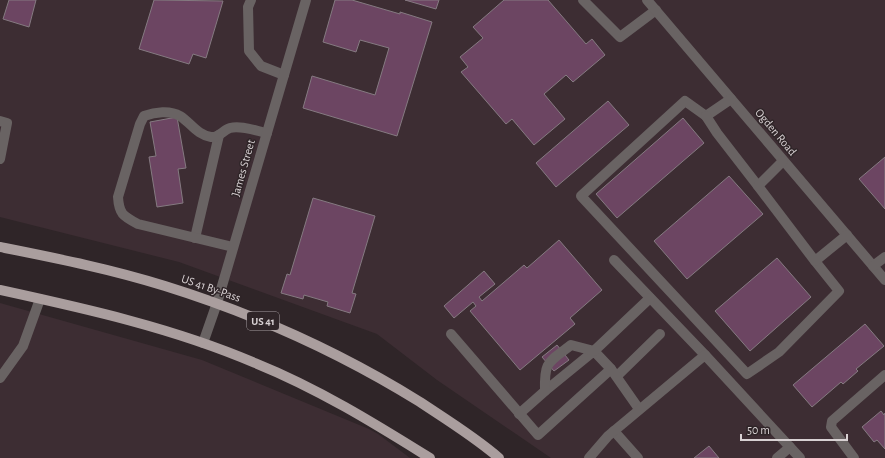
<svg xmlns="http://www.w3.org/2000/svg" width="885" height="458" font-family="'Alegreya Sans',sans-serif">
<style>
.built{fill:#3d2d33}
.building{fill:#6c4562;stroke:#857a81}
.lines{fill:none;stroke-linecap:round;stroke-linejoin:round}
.minor{stroke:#696363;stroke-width:10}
.major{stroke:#aa9e9e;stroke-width:10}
.labels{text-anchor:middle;stroke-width:3;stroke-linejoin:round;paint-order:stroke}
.shield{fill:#2f2528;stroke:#a59da0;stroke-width:1}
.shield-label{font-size:11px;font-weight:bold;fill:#d8d1d3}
.street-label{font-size:12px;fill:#d8d1d3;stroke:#2f2528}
</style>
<rect width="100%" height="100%" fill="#2f2528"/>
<g class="built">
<path d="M0,0H885V458H551L437,380L377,334L179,262L0,217Z"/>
<path d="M0,303L202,360L369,429L378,434L410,458H0Z"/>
</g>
<g class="building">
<path d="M9,0H36L29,27L3,19Z"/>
<path d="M154,0L223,1L206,58L193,54L189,64L139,49Z"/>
<path d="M335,0H352L400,14V12L432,22L397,136L303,108L312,76L375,95L389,48L360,40L356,52L323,42Z"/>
<path d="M405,0H439L436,9Z"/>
<path d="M504,0H548L586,44L592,39L605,55L573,82L566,75L544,94L565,119L534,145L512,119L506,124L461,72L468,67L460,57L483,38L473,27Z"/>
<path d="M608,101L629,125L556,187L536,163Z"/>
<path d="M177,117L186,168L178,169L183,203L157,207L149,157L156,156L150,122Z"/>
<path d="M683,118L704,143L617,218L596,194Z"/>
<path d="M885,157V209L859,179Z"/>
<path d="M729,176L763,214L687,279L654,241Z"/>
<path d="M313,198L375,216L352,293L356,294L350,313L327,306L328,302L304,295L303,299L281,293L287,274L290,275Z"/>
<path d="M559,240L602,290L570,318L575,324L520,370L470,311L476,306L473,302L454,318L444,306L484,271L495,284L479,297L482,301L524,265L527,268Z"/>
<path d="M777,258L811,297L750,351L715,311Z"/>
<path d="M865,324L884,346L856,369L858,371L843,384L841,382L812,407L793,385Z"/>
<path d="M557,345L569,360L554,371L542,357Z"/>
<path d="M881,411L884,415L885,413V449L877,440L874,442L862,427Z"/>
<path d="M709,446L719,458H694Z"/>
</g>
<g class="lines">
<g class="minor">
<path d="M251,0L248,7L249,51L261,66L284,75"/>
<path d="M583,0L620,37L656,10"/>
<path d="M647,0L885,280"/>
<path d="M731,99L706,116L685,101L581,196L747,374L779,352L839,291L815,261"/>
<path d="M706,116L717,133L758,186"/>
<path d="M0,121L7,123L0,159"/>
<path d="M783,161L758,186L815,261L847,235"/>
<path d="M195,238L219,135"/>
<path d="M233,247L138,224C123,216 119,214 118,197L140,124L144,116C155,112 170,110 180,116C191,123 197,135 211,137C219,138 223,130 230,128C241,125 256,131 267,133"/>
<path d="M614,260L705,355"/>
<path d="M873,266L885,257"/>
<path d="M451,334L538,435L611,369"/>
<path d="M203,343L217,303L306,0"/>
<path d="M617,376L660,334"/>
<path d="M0,378L23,346L40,299"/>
<path d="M545,391L594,351L611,369L639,409"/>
<path d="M519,414L545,391C544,361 548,363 571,345L594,351L650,298"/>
<path d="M614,431L638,458"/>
<path d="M589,458L608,436L705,355L800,458"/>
<path d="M777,458L790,447"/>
<path d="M854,458L831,427L832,421L885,375"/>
</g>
<g class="major">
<path d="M0,247C55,258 111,269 165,286C255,314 341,353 420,402C447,420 475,437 499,458"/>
<path d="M0,290C87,309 173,328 255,363C317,388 374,423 430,458"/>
</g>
</g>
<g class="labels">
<rect class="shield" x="247" y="312" width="32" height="18" rx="3"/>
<g class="shield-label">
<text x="263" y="325">US 41</text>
</g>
<g class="street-label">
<text transform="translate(776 132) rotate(50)" y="4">Ogden Road</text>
<text transform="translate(243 168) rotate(-74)" y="4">James Street</text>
<text transform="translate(211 288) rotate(19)" y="4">US 41 By-Pass</text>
</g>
</g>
<path d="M741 434v6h106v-6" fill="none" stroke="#d8d1d3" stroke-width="2"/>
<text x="747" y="434" font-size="12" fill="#d8d1d3" stroke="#2f2528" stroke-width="3" paint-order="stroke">50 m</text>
</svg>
